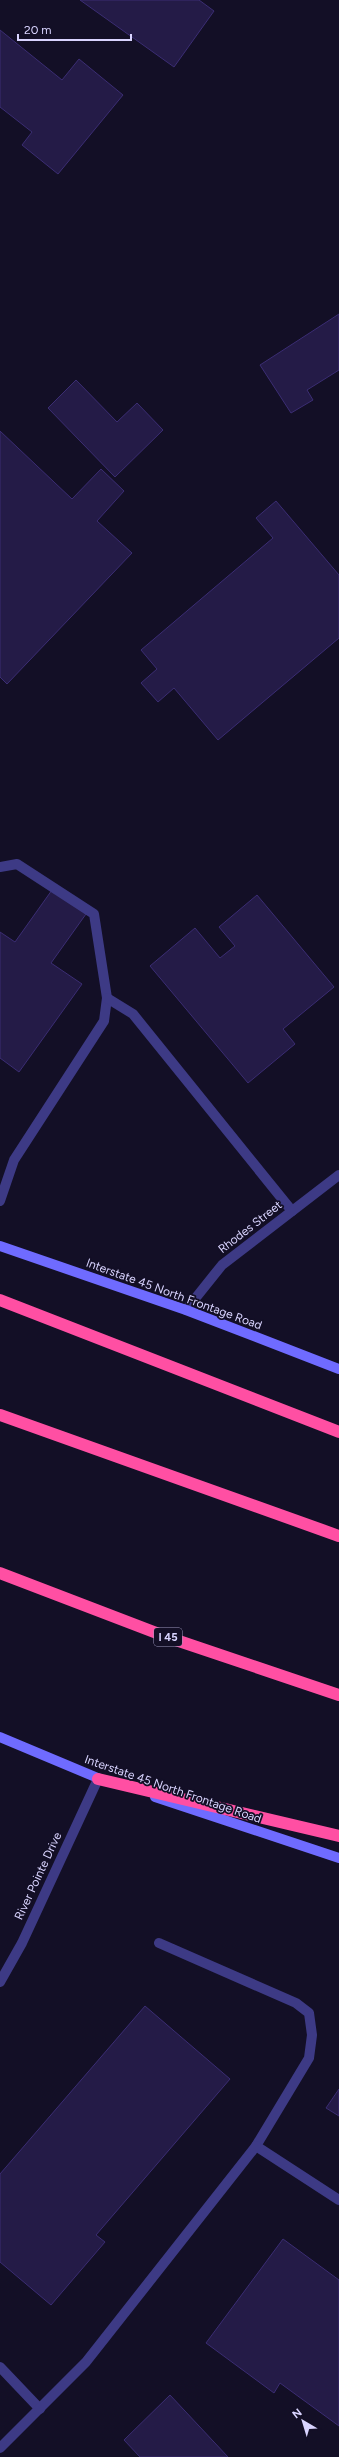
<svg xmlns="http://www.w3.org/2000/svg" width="339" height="2457" font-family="Figtree,sans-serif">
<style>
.building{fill:#241b47;stroke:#3b2d73}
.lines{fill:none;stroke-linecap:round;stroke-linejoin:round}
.service{stroke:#3d3a85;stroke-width:10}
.minor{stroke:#3d3a85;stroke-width:10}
.secondary{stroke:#6f6bff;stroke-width:10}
.motorway{stroke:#ff4fa3;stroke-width:12}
.labels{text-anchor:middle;stroke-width:3.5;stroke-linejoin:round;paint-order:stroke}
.shield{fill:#130f26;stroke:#9e99be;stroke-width:1}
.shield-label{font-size:11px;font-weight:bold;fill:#d9d4ff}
.street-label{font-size:12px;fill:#d9d4ff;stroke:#130f26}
</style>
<rect width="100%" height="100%" fill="#130f26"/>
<g class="building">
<path d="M80,0H199L214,11L174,67Z"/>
<path d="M0,30L62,80L79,59L123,95L58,174L22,145L32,132L0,107Z"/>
<path d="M339,314V370L307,390L313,400L291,413L260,365Z"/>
<path d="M76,380L117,422L137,403L163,430L115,477L48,408Z"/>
<path d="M0,431L72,499L101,469L124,491L97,521L132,553L7,684L0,677Z"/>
<path d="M276,501L339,575V638L218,740L174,688L158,702L141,683L157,669L141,650L273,538L256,518Z"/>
<path d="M52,890L86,914L51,963L82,984L19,1072L0,1058V932L15,942Z"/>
<path d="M257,895L334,987L283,1029L295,1044L248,1083L150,966L195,928L220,958L235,946L219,927Z"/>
<path d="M145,2006L230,2079L96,2235L105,2242L51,2305L0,2262V2174Z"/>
<path d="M339,2089V2116L326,2108Z"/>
<path d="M283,2239L339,2280V2426L280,2383L274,2393L206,2343Z"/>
<path d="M170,2395L228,2457H140L124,2440Z"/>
</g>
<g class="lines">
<g class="service">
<path d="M0,867L17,864L94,914L107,998L104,1021L14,1160L0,1201"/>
<path d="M107,998L133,1014L292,1211"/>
<path d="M159,1943L296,2003L309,2013L312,2035L309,2058L256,2146L339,2200"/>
<path d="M0,2367L40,2409"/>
<path d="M0,2448L86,2362L256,2146"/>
</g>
<g class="minor">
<path d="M186,1310L222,1265L339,1175"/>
<path d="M0,1982L22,1943L98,1779"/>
</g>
<g class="secondary">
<path d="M0,1246L186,1310L339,1369"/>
<path d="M0,1737L105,1781"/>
<path d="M155,1797L339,1858"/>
</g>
<g class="motorway">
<path d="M0,1300L339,1432"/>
<path d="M0,1415L339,1536"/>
<path d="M0,1573L167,1637L339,1695"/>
<path d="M98,1779L339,1836"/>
</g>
</g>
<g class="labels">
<rect class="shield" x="154" y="1628" width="28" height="18" rx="3"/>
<g class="shield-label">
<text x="168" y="1641">I 45</text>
</g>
<g class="street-label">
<text transform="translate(250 1227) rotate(-38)" y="4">Rhodes Street</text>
<text transform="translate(174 1294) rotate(20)" y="4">Interstate 45 North Frontage Road</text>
<text transform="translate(173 1789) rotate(19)" y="4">Interstate 45 North Frontage Road</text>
<text transform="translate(38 1876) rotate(-65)" y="4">River Pointe Drive</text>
</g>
</g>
<g transform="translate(303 2421) rotate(322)" stroke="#130f26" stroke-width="3" paint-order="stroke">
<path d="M0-3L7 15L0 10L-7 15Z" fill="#d9d4ff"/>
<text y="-6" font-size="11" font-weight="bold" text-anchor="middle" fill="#d9d4ff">N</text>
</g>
<path d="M18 34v6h113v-6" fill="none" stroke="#d9d4ff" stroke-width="2"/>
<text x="24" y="34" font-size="12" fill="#d9d4ff" stroke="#130f26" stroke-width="3" paint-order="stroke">20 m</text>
</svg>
